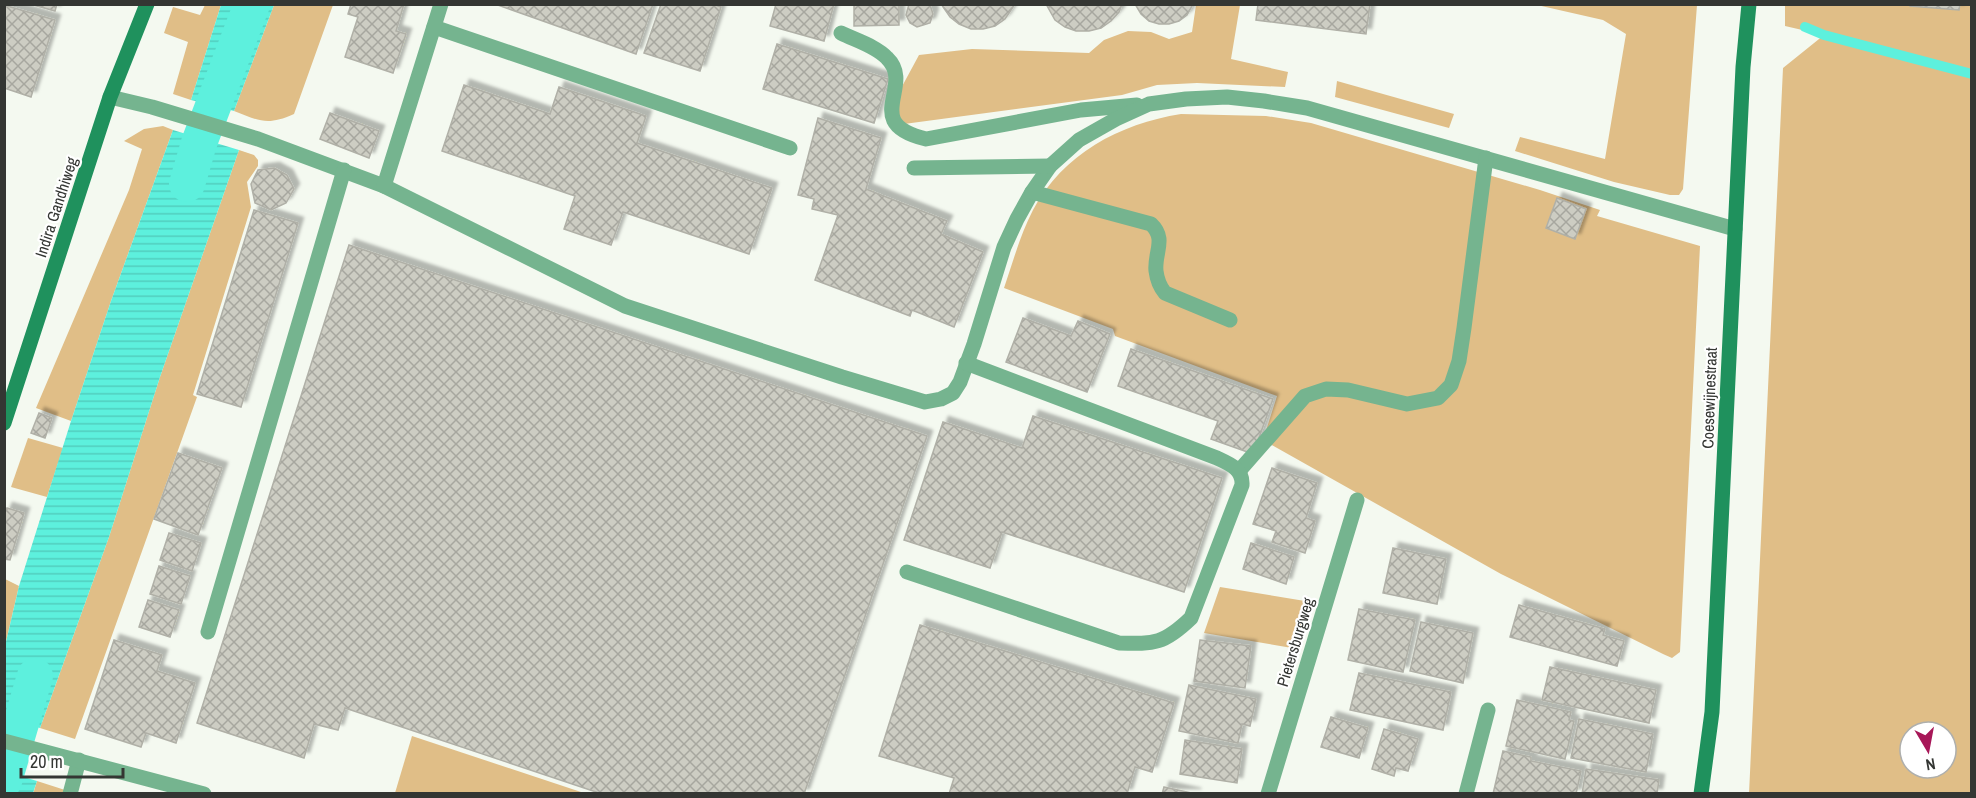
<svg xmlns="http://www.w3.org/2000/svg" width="1976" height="798" font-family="'Archivo Narrow',sans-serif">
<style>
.green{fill:#e0be87;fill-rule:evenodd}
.water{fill:url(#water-rules)}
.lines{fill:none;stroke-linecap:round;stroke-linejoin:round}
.stream{stroke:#5df0dd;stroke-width:10}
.canal{stroke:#5df0dd;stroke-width:36}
.building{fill:url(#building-cross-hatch);stroke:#b0b0a7;stroke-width:1.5;filter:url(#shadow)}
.lane{stroke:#75b48f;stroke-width:15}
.street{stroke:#75b48f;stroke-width:15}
.secondary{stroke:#1f915d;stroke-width:15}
.labels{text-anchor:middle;stroke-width:4.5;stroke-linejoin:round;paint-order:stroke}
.street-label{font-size:16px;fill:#343633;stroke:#fff}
</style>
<defs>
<pattern id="water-rules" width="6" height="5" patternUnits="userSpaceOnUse" patternTransform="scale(1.5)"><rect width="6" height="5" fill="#5df0dd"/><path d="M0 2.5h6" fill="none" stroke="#51cebe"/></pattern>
<pattern id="building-cross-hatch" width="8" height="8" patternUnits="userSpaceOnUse" patternTransform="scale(1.5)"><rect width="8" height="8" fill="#cdcdc3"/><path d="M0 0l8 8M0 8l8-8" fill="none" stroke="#a7a79f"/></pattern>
<filter id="shadow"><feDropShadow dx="5.5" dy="-5.5" stdDeviation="1.5" flood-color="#0004"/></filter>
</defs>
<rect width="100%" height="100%" fill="#f4f9f0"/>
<g class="green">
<path d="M205,5H221L191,100L173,94L188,42L164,33L173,7L200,15Z"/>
<path d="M274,5H333L294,114C267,126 260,121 234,111Z"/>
<path d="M1196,5H1240L1231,59L1288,72L1285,87L1197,83L1157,85L1122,95L904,124L898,120L899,92L919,55L972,49L1089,53L1104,40L1128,31L1151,32L1169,39L1192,32Z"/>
<path d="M1537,5H1697L1683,189L1679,195H1670L1614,182L1515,151L1520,137L1605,159L1626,34L1603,20Z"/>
<path d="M1785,5H1971V793L1749,794L1783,68L1824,35L1785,26ZM1910,732H1946V768H1910Z"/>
<path d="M1337,81L1454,114L1449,128L1335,97Z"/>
<path d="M1181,114L1266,116L1311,123L1540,190L1600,210L1597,216L1700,246L1680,652L1672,658L1663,654L1501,574L1263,440L1277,396L1115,336L1113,329L1004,288C1013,262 1020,235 1033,210C1063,154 1119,124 1181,114Z"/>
<path d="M163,126L173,130L111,301L71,421L36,408L129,190L142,149L124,141L144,129Z"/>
<path d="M239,150L254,155L258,160V166L247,182L251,207L193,395L197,397L75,739L40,728L109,537L160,377Z"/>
<path d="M28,438L63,448L47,497L11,487Z"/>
<path d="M5,579L19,586L5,646Z"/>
<path d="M1220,587L1311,602L1298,649L1204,633Z"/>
<path d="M412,736L584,793H395Z"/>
<path d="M37,781L65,790L64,793L33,794Z"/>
</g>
<g class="water">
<path d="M221,5H274L234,111L191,100Z"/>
<path d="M173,130L239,150L160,377L109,537L40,728L5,718V646L19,586L71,421L111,301Z"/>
<path d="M4,771L37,781L33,793H5Z"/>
</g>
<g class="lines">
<path class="stream" d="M1805,27L1824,35L1972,74"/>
<g class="canal">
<path d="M187,184L199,143L252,4"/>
<path d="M4,781L35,676"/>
</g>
</g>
<g class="building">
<path d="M30,4H57L55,11Z"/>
<path d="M351,4H404L396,31L406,34L393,73L345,57L358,17L348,14Z"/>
<path d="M495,4H653L636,54Z"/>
<path d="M661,4H713L721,7L700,71L644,53Z"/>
<path d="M776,4H834L824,41L770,26Z"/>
<path d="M854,4H899V25L854,26Z"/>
<path d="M909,4L930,5L933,14L930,23L917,27L910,23L906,15Z"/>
<path d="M941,4H1015L1005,19L995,26L983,29H971L959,24L950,17Z"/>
<path d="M1046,4H1122L1119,12L1111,21L1101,28L1089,31H1076L1065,27L1055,20Z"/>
<path d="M1135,4H1193L1187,15L1179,21L1169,24H1159L1149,21L1141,14Z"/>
<path d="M1258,4H1370L1366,34L1256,20Z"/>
<path d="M1910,4H1960L1959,10L1910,6Z"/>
<path d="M4,5L55,20L31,97L4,88Z"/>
<path d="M777,44L888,79L874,123L763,89Z"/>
<path d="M464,85L550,114L559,87L646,116L637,143L772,188L749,254L623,212L611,245L564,229L575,196L442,151Z"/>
<path d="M330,113L379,131L369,158L320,139Z"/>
<path d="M818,118L881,138L866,189L947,221L941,234L983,252L954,327L912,310L910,316L815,280L838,215L812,209L814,199L798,195Z"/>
<path d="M274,168L287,175L294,189L286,203L271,210L255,203L251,184L258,170Z"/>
<path d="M1557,198L1586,209L1575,239L1546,228Z"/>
<path d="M254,210L298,223L241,407L197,394Z"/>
<path d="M349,245L927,436L804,794H602L345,708L338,730L314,724L304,758L197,723Z"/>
<path d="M1023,318L1071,336L1078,321L1110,334L1087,392L1006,362Z"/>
<path d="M1131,349L1273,399L1253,454L1211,439L1218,421L1118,386Z"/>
<path d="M39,413L52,418L45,438L31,433Z"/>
<path d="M1033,416L1222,478L1184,592L1002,532L990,568L904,540L943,422L1022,448Z"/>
<path d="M178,453L222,468L198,535L154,519Z"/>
<path d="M1272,468L1317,483L1306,518L1315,521L1305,553L1272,542L1276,531L1253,524Z"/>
<path d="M7,508L24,513L10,560L4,559V515Z"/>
<path d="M169,533L201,543L192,571L160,560Z"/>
<path d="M1251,543L1294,557L1286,584L1243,569Z"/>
<path d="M1393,548L1446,559L1437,604L1383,593Z"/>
<path d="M159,566L190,576L181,604L150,594Z"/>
<path d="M148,600L179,610L170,637L139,627Z"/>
<path d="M1519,605L1605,629L1603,635L1624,641L1617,666L1510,637Z"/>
<path d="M1359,609L1415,620L1403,672L1348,660Z"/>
<path d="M1421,622L1473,633L1463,683L1410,671Z"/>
<path d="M920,625L1174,703L1152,772L1135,767L1127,794H949L954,778L879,756Z"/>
<path d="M114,640L162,655L157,671L195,683L176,743L146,733L141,747L85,729Z"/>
<path d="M1200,640L1251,646L1245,688L1194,681Z"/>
<path d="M1550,667L1656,690L1649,723L1542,700Z"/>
<path d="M1359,673L1451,692L1443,730L1350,710Z"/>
<path d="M1189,685L1256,699L1250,726L1242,724L1238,743L1179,731Z"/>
<path d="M1517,700L1571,712L1569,720L1574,721L1565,759L1506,746Z"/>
<path d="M1331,717L1368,728L1359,758L1321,747Z"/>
<path d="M1579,719L1653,734L1646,772L1571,758Z"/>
<path d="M1384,729L1418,739L1408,771L1396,768L1394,776L1372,769Z"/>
<path d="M1185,740L1242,749L1237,783L1180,774Z"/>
<path d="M1503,751L1531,757V761L1581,771L1576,794H1493Z"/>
<path d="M1586,769L1659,780L1657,794H1582Z"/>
<path d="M1164,787L1196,794H1162Z"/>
</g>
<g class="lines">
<g class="lane">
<path d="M434,27L790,148"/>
<path d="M841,33C855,40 876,46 887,58C916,86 859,123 926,139L1081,110L1137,105"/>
<path d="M110,97L152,107L258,139L384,186L625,306L842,377L925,402L941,399L953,393L960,382L974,344L1004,247L1017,219L1032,192L1050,166L1079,140L1116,119L1149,104L1186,99L1227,97L1264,101L1307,108L1735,229"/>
<path d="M914,168L1050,166"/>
<path d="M384,186L441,4"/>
<path d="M1032,192L1151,224C1167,239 1154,253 1156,271C1157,279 1160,287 1165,293L1230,320"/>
<path d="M1239,471L1305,396L1326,389L1348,390L1407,404L1438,398L1451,385L1459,361L1464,328L1486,158"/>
<path d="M907,572L1119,643C1155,644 1164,644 1191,618L1242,485C1243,469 1230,464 1217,458L966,363"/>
<path d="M208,632L344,170"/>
<path d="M70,794L79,760"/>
</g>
<g class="street">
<path d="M4,741L204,794"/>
<path d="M1268,794L1357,500"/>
<path d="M1466,794L1488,710"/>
</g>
<g class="secondary">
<path d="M4,423L110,97L147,4"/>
<path d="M1701,794L1712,712L1743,67L1749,4"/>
</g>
</g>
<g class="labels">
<g class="street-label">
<text transform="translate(56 207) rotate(-72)" y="6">Indira Gandhiweg</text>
<text transform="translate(1709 398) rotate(-88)" y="6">Coesewijnestraat</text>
<text transform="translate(1295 642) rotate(-73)" y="6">Pietersburgweg</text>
</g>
</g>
<rect width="1976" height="798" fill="none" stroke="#343633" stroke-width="12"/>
<g transform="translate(1928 750) rotate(170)"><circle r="28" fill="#ffffff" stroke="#aeafad" stroke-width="1.5"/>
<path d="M0-4.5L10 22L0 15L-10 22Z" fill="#a71758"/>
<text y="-9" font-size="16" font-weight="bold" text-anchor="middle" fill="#343633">N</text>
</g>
<path d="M21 768v9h102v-9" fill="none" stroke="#343633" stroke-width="3"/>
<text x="30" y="768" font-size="18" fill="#343633" stroke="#ffffff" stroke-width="4.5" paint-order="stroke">20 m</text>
</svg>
